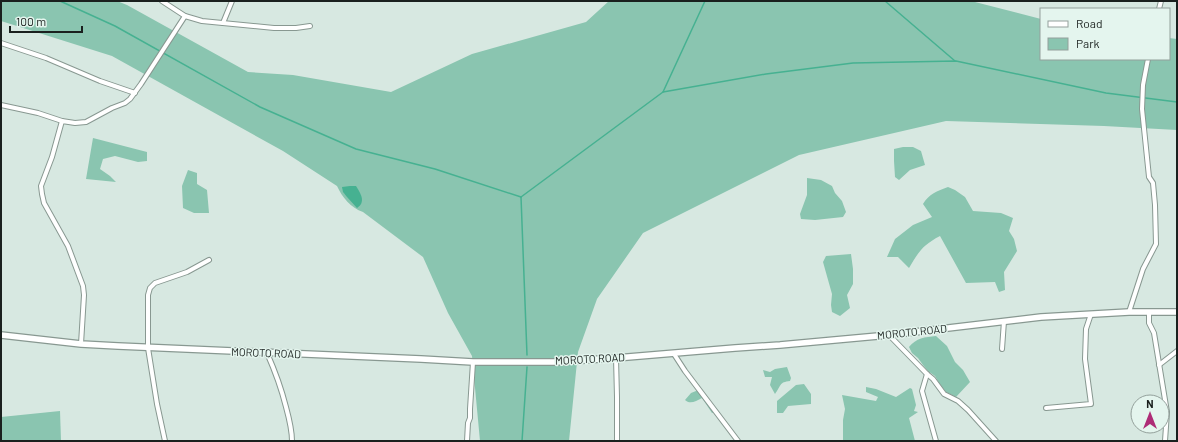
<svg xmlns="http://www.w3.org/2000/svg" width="1178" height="442" font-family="Barlow,sans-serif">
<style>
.green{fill:#8ac5b0}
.water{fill:#46b191}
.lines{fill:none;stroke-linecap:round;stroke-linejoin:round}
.stream{stroke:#46b191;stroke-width:1.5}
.street-casing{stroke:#889891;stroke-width:6}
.secondary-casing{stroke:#889891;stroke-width:8}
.street{stroke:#fff;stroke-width:4}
.secondary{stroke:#fff;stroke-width:5.5}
.labels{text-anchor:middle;stroke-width:3;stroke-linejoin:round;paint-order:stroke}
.street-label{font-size:11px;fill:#1a201e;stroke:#e4f5ee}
</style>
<rect width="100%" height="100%" fill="#d7e8e1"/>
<g class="green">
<path d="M1,1H117L127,5L248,72L293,75L391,92L472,54L586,22L609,1H973L975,2L1041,19V59H1169V38L1177,39V130L1104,126L946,121L799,155L643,233L597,299L578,352L569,441H480L472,356L448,313L423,257L363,212C351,208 342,197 337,186L283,151L112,56L1,21Z"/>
<path d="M93,138L147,152V161L138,162L115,156L103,159L100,169L110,176L116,182L86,179Z"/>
<path d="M903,147H913L921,151L925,165L910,170L899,180L895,177L894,161V149Z"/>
<path d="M188,170L197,173V184L207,190L209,213H194L183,208L182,186Z"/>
<path d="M807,178L821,180L832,186L835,193L842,201L846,212L843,217L815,220L801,219L800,214L807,195Z"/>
<path d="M948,187L955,190L965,197L973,211L1001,213L1013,218L1009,231L1014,239L1017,251L1004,272L1005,290L999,292L995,282L966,283L940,236C923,245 919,251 909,268L898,257H887L895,239L913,225L932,217L923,204C929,194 937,191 948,187Z"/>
<path d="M851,254L853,269V284L847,295L850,308L840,316L832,312L831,305L832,294L823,262L826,256Z"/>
<path d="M936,336L947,346L955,362L963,370L970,382L956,397L946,392L939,383L935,376L928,371L923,365L918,358L912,353L909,347C916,338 925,337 936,336Z"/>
<path d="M787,367L791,378L790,381C779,382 781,386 775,394L770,385L772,377H765L763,370L770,372L775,369Z"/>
<path d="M804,384L811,394V404L788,406L783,413H777V401L796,385Z"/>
<path d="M866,387L876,389L896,397L910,388L912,389L916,405L914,411L918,412L909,418L915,441H843V420L845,409L842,395L876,401L878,397L866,392Z"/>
<path d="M696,391H699L716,412L712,413L702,398C696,401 690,405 685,400L691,393Z"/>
<path d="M60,411L61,441H1V417Z"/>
</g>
<path class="water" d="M350,186H356C361,194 366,202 357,208L347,197L343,192L342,187Z"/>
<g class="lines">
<g class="stream">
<path d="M60,1L115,26L260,107L356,149L435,169L521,197"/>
<path d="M885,1L955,61"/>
<path d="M663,92L705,1"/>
<path d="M521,197L663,92L766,74L853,63L956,61L1106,93L1177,102"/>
<path d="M521,197L527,355"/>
<path d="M522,441L527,367"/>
</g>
<g class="street-casing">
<g id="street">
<path d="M162,1L185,16L202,21L274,28H296L310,26"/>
<path d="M1159,9L1161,1"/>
<path d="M223,23L232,1"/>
<path d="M1,43L46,58L100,81L135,93"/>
<path d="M1,105L38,113L62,121"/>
<path d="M1129,312L1143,269L1156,244L1155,205L1153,183L1149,177L1142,109L1143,85L1148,59"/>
<path d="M1149,312V323L1154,333L1167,412L1165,441"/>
<path d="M889,335L927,374L933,379L944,394L958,401L968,410L996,441"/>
<path d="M81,344L84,295L83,286L68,246L44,203L42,194L41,186L52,157L62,121L75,123L86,122L112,108L125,103L130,99L141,84L185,16"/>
<path d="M1002,349L1004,321"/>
<path d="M267,353C275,371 281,387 286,407C289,418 292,429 292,441"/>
<path d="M674,354L685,371L738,441"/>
<path d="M616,358L617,397V441"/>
<path d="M1159,365L1177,351"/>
<path d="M927,374L922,391L936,441"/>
<path d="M1046,408L1091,404L1085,359L1086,329L1091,314"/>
<path d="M165,441L157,404L148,348V295L150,288L155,283L187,272L209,260"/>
<path d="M467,441L468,423L470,418V409L473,362"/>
</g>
</g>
<g class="secondary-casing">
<path id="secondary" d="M1,335L81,344L118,346L421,359L473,362H554L616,358L735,348L780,345L889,335L1041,317L1129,312H1177"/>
</g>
<use href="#street" class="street"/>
<use href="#secondary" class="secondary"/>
</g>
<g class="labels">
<g class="street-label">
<text transform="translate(912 332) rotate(-6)" y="4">MOROTO ROAD</text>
<text transform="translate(266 353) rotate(2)" y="4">MOROTO ROAD</text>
<text transform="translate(590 359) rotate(-3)" y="4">MOROTO ROAD</text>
</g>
</g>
<rect width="1178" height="442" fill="none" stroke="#1a201e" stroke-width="4"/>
<rect x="1040" y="8" width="130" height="52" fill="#e4f5ee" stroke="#93a09b"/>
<rect x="1048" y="21" width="20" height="6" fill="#ffffff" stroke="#93a09b"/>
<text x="1076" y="28" font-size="12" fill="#1a201e">Road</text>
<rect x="1048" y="38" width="20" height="12" fill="#8ac5b0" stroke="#93a09b"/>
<text x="1076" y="48" font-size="12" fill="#1a201e">Park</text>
<g transform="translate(1150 414)"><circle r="19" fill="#e4f5ee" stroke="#93a09b"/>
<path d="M0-3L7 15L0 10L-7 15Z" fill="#ae2c77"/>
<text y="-6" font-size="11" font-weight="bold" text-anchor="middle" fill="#1a201e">N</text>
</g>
<path d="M10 26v6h72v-6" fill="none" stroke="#1a201e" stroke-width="2"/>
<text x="16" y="26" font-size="12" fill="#1a201e" stroke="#e4f5ee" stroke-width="3" paint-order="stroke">100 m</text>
</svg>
